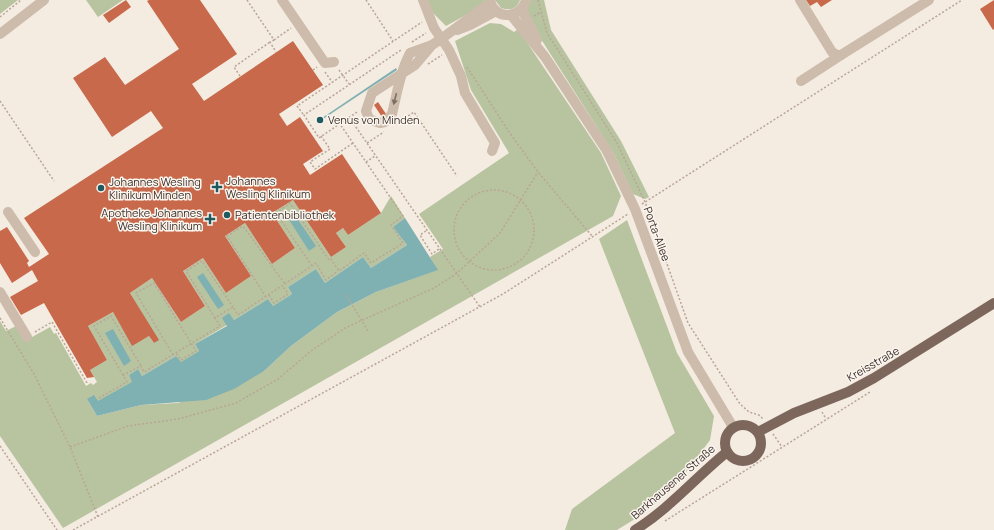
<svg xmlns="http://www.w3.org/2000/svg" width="994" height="530" font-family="Manrope,sans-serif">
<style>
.green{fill:#b8c4a0}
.water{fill:#7fb0b2}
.building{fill:#c8694b}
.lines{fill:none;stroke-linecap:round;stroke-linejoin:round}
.path{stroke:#b9a596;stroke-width:1.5;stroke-dasharray:2 2;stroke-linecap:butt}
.minor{stroke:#cdbbac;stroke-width:10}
.major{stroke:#7d675c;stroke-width:10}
.oneway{fill:#7d6f65}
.poi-dot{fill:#1f5a5e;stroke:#fbf5ee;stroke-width:1.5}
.labels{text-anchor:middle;stroke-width:3;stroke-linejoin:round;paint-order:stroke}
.poi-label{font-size:11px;fill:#3b302b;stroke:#fbf5ee;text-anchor:start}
.street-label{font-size:11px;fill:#3b302b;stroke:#fbf5ee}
</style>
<rect width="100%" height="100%" fill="#f4ebe1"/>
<g class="green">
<path d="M0,0H18L0,14Z"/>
<path d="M86,0H123L98,17Z"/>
<path d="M428,0H485L482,6L446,26L433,13Z"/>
<path d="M495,0H520C517,9 510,11 501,8Z"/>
<path d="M529,0H544L551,30L621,141L649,197L645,199L633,194L613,152L532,25L527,10Z"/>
<path d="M490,23L501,24L514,32L518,29L601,153L621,196L613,216L63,528L0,436V321L6,331L16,326L25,341L50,327L54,334L56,333L86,386L91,383L93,385L97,382L90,370L107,360L88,326L113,312L132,345L149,336L154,343L158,340L130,293L152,278L181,322L205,306L183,271L203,258L226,293L251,276L225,236L245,223L272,264L295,248L272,213L293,200L331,257L346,247L336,233L343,228L348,235L381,213L391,196L405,218L393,227L407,245L371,268L363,257L325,283L316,269L288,287L292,294L273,306L268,299L234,320L229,314L227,325L195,344L199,351L180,363L176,356L142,376L138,369L129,375L133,382L98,402L87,399L97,416L141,405L178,403L264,371L291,346L337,312L376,292L437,270L430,257L443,249L419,214L509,153L471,90L455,41Z"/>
<path d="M627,220L677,353L714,416L710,440L674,488L643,514L617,530H565L572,509L675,433L599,239Z"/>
</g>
<g class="water">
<path d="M396,68L397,70L323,119L322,123H318V118H322Z"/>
<path d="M294,214L316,246L309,251L288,218Z"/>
<path d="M405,218L438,270L376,292L337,312L291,346L264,371L234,389L206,400L141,405L97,416L87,399L94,395L98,401L132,382L129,375L138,369L142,376L176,356L181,362L199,351L195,344L227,326L222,318L229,313L234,320L268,299L273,306L292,294L288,287L316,269L325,283L363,257L371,268L407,245L393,227Z"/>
<path d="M203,273L224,305L218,309L197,277Z"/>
<path d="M113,329L131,361L124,366L105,333Z"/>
</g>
<g class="building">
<path d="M126,0L131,7L109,23L103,15Z"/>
<path d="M149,0H200L237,54L192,84L204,101L293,41L323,85L279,114L287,126L300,117L323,151L303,164L310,175L342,154L381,213L348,235L343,228L336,233L346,247L331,257L293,200L272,213L295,248L272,264L245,223L225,236L251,276L226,293L203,258L183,271L205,306L181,322L152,278L130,293L159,340L154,343L149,336L132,346L113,312L88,326L107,360L90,370L94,377L87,378L44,303L21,315L10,297L38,281L32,270L12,283L0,263V231L7,227L29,261L27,263L29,267L49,254L24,218L163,128L151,111L112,137L73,78L105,57L125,85L179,49L147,1Z"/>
<path d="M806,0H832L821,7L817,2L810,6Z"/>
<path d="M994,0V29L993,30L980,9Z"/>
<path d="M378,102L386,114L382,117L374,105Z"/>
</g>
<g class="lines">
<g class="path">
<path d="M247,0L274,40L270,42L276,52"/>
<path d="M366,0L393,41"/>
<path d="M538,0L547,33L617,143L645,202L688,323L740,404L749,412L759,415L763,419"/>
<path d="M534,16L541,12"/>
<path d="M0,17L21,0"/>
<path d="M274,40L291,28"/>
<path d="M412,42L426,33"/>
<path d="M428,64L442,55"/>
<path d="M467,67L509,132L538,172L592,236"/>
<path d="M313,70L317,67"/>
<path d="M339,70L349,84"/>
<path d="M325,72L332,82"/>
<path d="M240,76L234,67L270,42"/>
<path d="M0,101L54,181"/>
<path d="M357,112L319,138L304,115L401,50"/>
<path d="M303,114L297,106L422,22"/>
<path d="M349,117L480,307"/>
<path d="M395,125L414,112L457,176"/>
<path d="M321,136L330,149L310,162L315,169L353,143"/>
<path d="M367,143L384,132"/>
<path d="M366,162L375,156"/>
<circle cx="494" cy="230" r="40"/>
<path d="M642,204L962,0"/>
<path d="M426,231L420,235L432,254L439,249"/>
<path d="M312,266L276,213L290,203L329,260L331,259L339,271L364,253L371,263L403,243L391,225L403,216L340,124"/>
<path d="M269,295L274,303L288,294L283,286"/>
<path d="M346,295L368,331"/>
<path d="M266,297L227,236L243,226L285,284"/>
<path d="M0,318L34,374L70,447L98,517"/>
<path d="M215,318L186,271L202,261L233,307"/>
<path d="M35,332L52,322L87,383"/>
<path d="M173,355L136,293L154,283L196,351L181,360L176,353"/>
<path d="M123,375L94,326L111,316L141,366"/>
<path d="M99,398L127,382L123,375L141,366L144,372L220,326L215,318L233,307L238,315L316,263L326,280L338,271"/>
<path d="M822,412L826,419"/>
<path d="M773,434L782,447"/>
<path d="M0,446L57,530"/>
<path d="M70,447L128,426L178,419L236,403L278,379L311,351L345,328L434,288L456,274L500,233L538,172"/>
<path d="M665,521L870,392"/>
<path d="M73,530L503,294L628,214"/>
</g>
<g class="minor">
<path d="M282,0L325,63L334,62"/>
<path d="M423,0L434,28L449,50L461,76L465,93L495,143L492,151"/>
<path d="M490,0C494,21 521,19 526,0"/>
<path d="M800,0L832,52L837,55H841L929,0"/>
<path d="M522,10L537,40"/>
<path d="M511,15L545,57L607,151L635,209L688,352L733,427"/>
<path d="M457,30L470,25L496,11"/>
<path d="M0,34L44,0"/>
<path d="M432,45L415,65L372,93L366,111L369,119L380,123L385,122L392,114C397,94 400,72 410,53L432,45L441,39L490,3"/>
<path d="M801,81L841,55"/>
<path d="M8,212L35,252"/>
<path d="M0,292L27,337"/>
</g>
<g class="major">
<circle cx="743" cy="443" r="18"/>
<path d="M758,432L794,413L848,392L874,378L994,303"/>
<path d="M635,530C669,509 696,477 727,452"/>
</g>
</g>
<defs><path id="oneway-solid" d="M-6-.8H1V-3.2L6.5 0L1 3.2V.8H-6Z"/></defs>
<use class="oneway" href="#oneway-solid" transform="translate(395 99) rotate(104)"/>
<g class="poi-dot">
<circle cx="320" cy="120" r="4"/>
<path d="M215 181h4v4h4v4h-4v4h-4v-4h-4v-4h4z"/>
<circle cx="101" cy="188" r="4"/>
<circle cx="227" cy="215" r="4"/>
<path d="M208 213h4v4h4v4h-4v4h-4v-4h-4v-4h4z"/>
</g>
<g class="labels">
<g class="poi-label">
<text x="328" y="124">Venus von Minden</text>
<text x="226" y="185">Johannes<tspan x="226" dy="13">Wesling Klinikum</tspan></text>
<text x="109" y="186">Johannes Wesling<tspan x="109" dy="13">Klinikum Minden</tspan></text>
<text x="202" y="217" text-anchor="end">Apotheke Johannes<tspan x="202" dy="13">Wesling Klinikum</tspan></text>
<text x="235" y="219">Patientenbibliothek</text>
</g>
<g class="street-label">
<text transform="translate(657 234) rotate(70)" y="4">Porta-Allee</text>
<text transform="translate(873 364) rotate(-30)" y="4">Kreisstraße</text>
<text transform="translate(673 482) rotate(-41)" y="4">Barkhausener Straße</text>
</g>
</g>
</svg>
